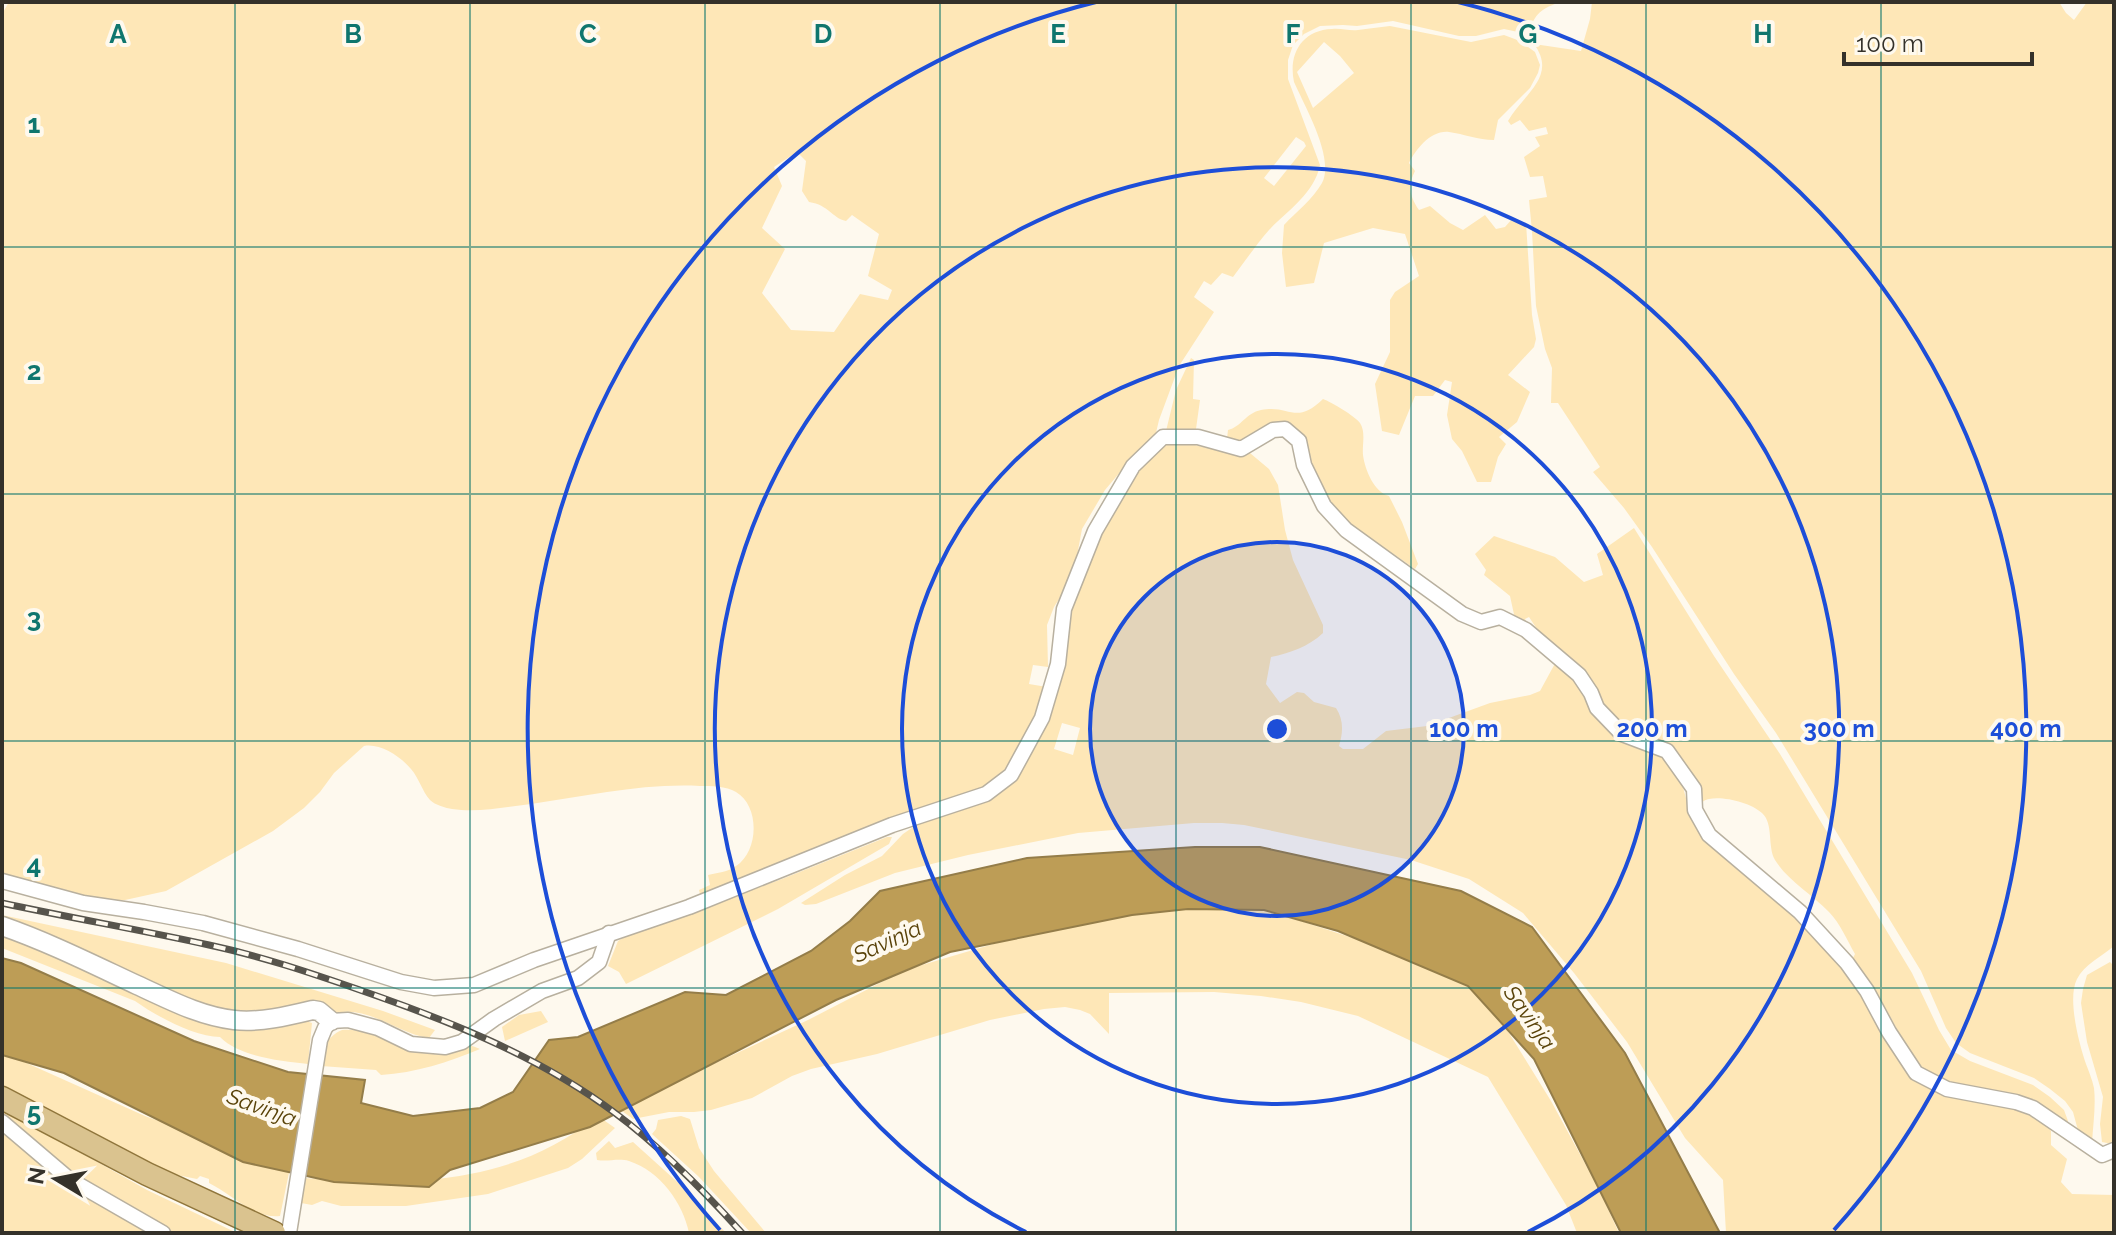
<svg xmlns="http://www.w3.org/2000/svg" width="2116" height="1235" font-family="Raleway,sans-serif">
<style>
.green{fill:#fee7b7;fill-rule:evenodd}
.water{fill:#bd9d56;stroke:#947d49;stroke-width:2}
.lines{fill:none;stroke-linecap:round;stroke-linejoin:round}
.minor-casing{stroke:#b8b09f;stroke-width:17}
.tertiary-casing{stroke:#b8b09f;stroke-width:21}
.primary-casing{stroke:#90763c;stroke-width:25}
.minor{stroke:#fff;stroke-width:14}
.tertiary{stroke:#fff;stroke-width:18}
.primary{stroke:#dac38f;stroke-width:22}
.rail-casing{stroke:#57544c;stroke-width:7}
.rail{stroke:#fef9ee;stroke-width:4;stroke-dasharray:12;stroke-linecap:butt}
.grid{fill:none;stroke:#0f766e;stroke-width:2;stroke-opacity:0.55}
.ring{fill:none;stroke:#1d4ed8;stroke-width:4}
.labels{text-anchor:middle;stroke-width:8;stroke-linejoin:round;paint-order:stroke}
.water-label{font-size:22px;font-style:italic;fill:#594208;stroke:#fef9ee}
.grid-label{font-size:26px;text-anchor:middle;font-weight:bold;fill:#0f766e;stroke:#fef9ee;stroke-width:8;stroke-linejoin:round;paint-order:stroke}
.centre{fill:#1d4ed8;stroke:#fef9ee;stroke-width:4}
.ring-label{font-size:24px;text-anchor:middle;font-weight:bold;fill:#1d4ed8;stroke:#fef9ee;stroke-width:8;stroke-linejoin:round;paint-order:stroke}
</style>
<rect width="100%" height="100%" fill="#fef9ee"/>
<g class="green">
<path d="M9,2H1560C1536,11 1537,14 1525,37L1518,32L1504,29L1476,36H1459L1393,21L1357,26L1343,25L1320,26L1304,34L1293,45L1288,60V79L1320,165C1314,194 1288,210 1269,230C1256,245 1245,261 1233,277L1222,273L1211,285L1204,281L1194,297L1214,312L1179,366L1159,420L1155,437L1143,445L1105,490L1082,529L1073,577L1054,607L1047,625L1048,667L1033,665L1029,684L1047,687C1039,724 1018,761 990,786L771,870L700,894L699,890L710,885L708,875C717,873 728,872 736,866C759,851 760,806 736,792C726,786 711,786 700,786C644,783 587,796 531,804C505,807 478,813 452,809C446,808 435,805 430,800C422,791 419,778 411,769C400,756 380,743 364,746L334,773L320,792L304,808L273,831L166,891L116,902L88,899L2,877V14ZM1296,137L1304,142L1306,146L1274,186L1264,178ZM797,152L806,161L802,191L809,202C829,205 832,218 846,221L852,215L879,234L868,276L892,290L888,300L860,294L834,332L791,330L762,293L785,249L762,228L782,186L774,167Z"/>
<path d="M1592,2H2059L2066,13L2074,20L2087,2H2114V946C2102,956 2084,965 2077,979C2067,998 2079,1044 2086,1064C2089,1072 2092,1079 2094,1088C2096,1106 2093,1125 2092,1143L2079,1134L2073,1112L2065,1101L2050,1089L2034,1078L1970,1053L1956,1043L1946,1028L1921,971L1776,733L1734,674L1652,547L1624,508L1593,472L1600,467L1558,403H1551L1552,368L1545,349L1536,306L1532,231L1529,200L1547,197L1543,176L1530,177L1524,157L1540,146L1535,137L1548,134L1546,127L1529,131L1520,120L1511,125L1508,121C1523,94 1558,77 1534,44L1581,51L1590,19Z"/>
<path d="M1390,26L1471,42L1504,35L1520,41L1535,52L1540,65L1538,73L1530,88L1498,120L1494,140C1478,140 1464,134 1449,132C1431,130 1416,149 1409,163L1415,171C1407,186 1410,197 1419,210L1430,206L1450,223L1463,230L1485,215L1496,229L1505,227L1512,219L1526,223L1532,315L1536,339L1534,347L1508,375L1530,392L1517,422L1499,437L1506,444L1498,457L1491,482H1477L1462,451L1452,439L1447,415L1452,382L1445,380L1433,396H1415L1399,435L1382,431L1375,384L1390,352V300L1395,292L1419,276L1405,234L1373,228L1324,243L1314,283L1286,287L1282,253L1284,225C1296,212 1313,199 1322,183C1335,158 1305,107 1294,82C1288,54 1302,30 1332,29C1341,28 1349,31 1358,30C1368,29 1379,27 1390,26ZM1324,42L1340,56L1354,73L1313,108L1297,72Z"/>
<path d="M1191,358L1194,360L1193,399L1200,400L1196,429L1166,431L1176,390Z"/>
<path d="M1323,399C1331,402 1355,416 1360,423C1366,432 1362,445 1363,455C1365,470 1374,492 1389,496L1402,522L1418,564L1415,569L1392,553L1378,545L1364,542L1334,510L1318,478L1304,446L1294,432L1238,441L1227,439L1228,430C1241,427 1246,413 1261,410C1290,404 1295,426 1323,399Z"/>
<path d="M1195,439V445L1216,450L1220,446L1244,448L1269,469L1278,485L1285,530L1293,560L1323,625V633C1308,647 1290,653 1271,657L1266,684L1280,703L1297,692L1304,693L1314,702L1336,708C1344,720 1343,733 1339,746L1343,749H1363L1386,731L1427,726L1490,703L1530,695L1540,691L1558,658L1568,668L1602,719L1666,757L1680,776L1691,817L1698,830L1715,850L1820,938L1863,991L1912,1074L2016,1107L2044,1121L2051,1131V1145L2067,1159L2061,1182L2072,1194L2114,1195V1233H1726L1723,1180L1685,1138L1627,1042L1574,973L1523,913L1469,879L1411,860L1244,825L1222,823H1194L1078,833L968,855L895,873L816,904L805,905L801,903L845,875L882,856L903,834L919,823L1013,777L1031,753L1055,701L1059,665L1056,644L1092,530L1126,480L1164,444ZM1062,723L1080,728L1073,755L1054,749Z"/>
<path d="M1634,528L1714,656L1780,754L1912,973L1939,1030L1951,1050L1970,1061L2033,1085L2050,1097L2064,1110L2068,1121L2066,1123L1935,1079L1917,1065L1873,986L1852,960L1855,954C1847,940 1840,923 1829,912C1812,894 1788,881 1775,860C1767,846 1774,824 1762,813C1751,803 1724,796 1709,799C1706,799 1701,803 1698,804L1688,769L1678,754L1664,745L1633,734L1614,719L1580,667L1539,632L1529,617L1525,619L1527,623L1515,619L1510,596L1484,575L1486,570L1475,554L1494,536L1555,557L1584,582L1603,575L1597,554Z"/>
<path d="M887,837H892L889,844L778,909L626,984L619,972L608,966L618,941L631,933L782,879Z"/>
<path d="M1239,907L1270,911L1399,953L1474,989L1496,1012L1551,1101L1599,1189L1619,1233H1577L1566,1205L1488,1077L1358,1016L1301,1002L1261,996L1214,992L1109,993V1034L1090,1014L1080,1010L1065,1007L1044,1009L990,1020L877,1054L811,1069L792,1076L752,1098L711,1110L694,1112H669L633,1119L622,1111L653,1092L808,1020L905,970L1055,926L1110,913Z"/>
<path d="M2,915L226,963L383,1011L435,1030L429,1038C396,1033 370,1006 336,1013L324,1004L315,1000L299,1007L227,1015L2,923Z"/>
<path d="M2,928L178,1008L309,1018V1022L312,1023L308,1064C280,1061 240,1057 220,1037C195,1037 156,1016 135,1001L2,948Z"/>
<path d="M2110,962L2114,966V1141L2112,1144L2102,1142L2100,1124L2103,1097L2087,1042L2081,1003L2083,989L2087,975Z"/>
<path d="M541,1011L548,1022L505,1041L502,1027L519,1015Z"/>
<path d="M342,1030C368,1028 381,1041 404,1046C430,1052 453,1036 480,1049C449,1062 415,1073 381,1075L376,1070L321,1066C323,1049 326,1037 342,1030Z"/>
<path d="M2,1052L145,1116L290,1168L280,1216C254,1219 230,1193 209,1183V1179L200,1176L197,1179L172,1174L2,1086Z"/>
<path d="M2,1108L147,1190L237,1233H171L95,1190L51,1156L35,1141L22,1136L2,1119Z"/>
<path d="M598,1116L615,1128L582,1159L568,1168L488,1194L406,1206H341L322,1201L312,1205L301,1203L304,1178C332,1180 362,1184 390,1184C402,1184 415,1182 427,1180C492,1174 546,1157 598,1116Z"/>
<path d="M681,1116L690,1119L699,1148L714,1171L766,1233H751L699,1177L652,1134L656,1129L658,1120Z"/>
<path d="M2,1130L151,1233H2Z"/>
<path d="M609,1141L615,1148L633,1142L684,1188L726,1233H689C683,1203 660,1171 629,1161C618,1158 608,1162 597,1160L596,1153Z"/>
</g>
<path class="water" d="M1195,847H1260L1461,891L1532,927L1625,1053L1720,1233H1621L1534,1059L1468,986L1338,931L1264,910L1188,909L1132,915L950,952L836,1000L590,1127L450,1170L429,1187L334,1182L243,1162L64,1073L2,1055V958L21,963L194,1041L288,1072L365,1080L361,1103L413,1116L480,1108L513,1092L549,1040L578,1037L685,992L726,995L811,951L850,921L880,891L1027,858Z"/>
<g class="lines">
<g class="minor-casing">
<g id="minor">
<path d="M2,881L83,903L144,912L203,923L298,949L401,982L434,988L474,985L534,960L689,907L892,825L986,794L1011,775L1042,718L1058,664L1064,609L1095,531L1133,466L1163,437H1198L1241,449L1273,430L1285,429L1299,441L1304,465L1324,506L1346,530L1462,614L1481,622L1500,617L1526,630L1579,675L1591,693L1597,708L1622,734L1667,751L1694,789L1695,810L1709,835L1800,912L1847,963L1867,991L1889,1032L1916,1073L1947,1089L2016,1102L2033,1108L2102,1155L2114,1150"/>
<path d="M2,1122L69,1179L163,1233"/>
<path d="M289,1233L320,1040L325,1028L331,1021L348,1020L378,1028L411,1044L445,1047L462,1042L494,1019L542,991L578,978L599,962L609,933"/>
</g>
</g>
<g class="tertiary-casing">
<path id="tertiary" d="M2,926C48,942 92,964 137,985C168,999 199,1016 234,1020C259,1023 288,1016 313,1010L319,1011L331,1021"/>
</g>
<g class="primary-casing">
<path id="primary" d="M2,1098L147,1174L274,1233"/>
</g>
<use href="#minor" class="minor"/>
<use href="#tertiary" class="tertiary"/>
<use href="#primary" class="primary"/>
<g class="rail-casing">
<path id="rail" d="M2,903C71,918 141,930 209,945C261,956 311,973 360,990C449,1021 539,1056 615,1113C662,1148 703,1190 742,1233"/>
</g>
<use href="#rail" class="rail"/>
</g>
<path class="grid" d="M235,2V1233M470,2V1233M705,2V1233M940,2V1233M1176,2V1233M1411,2V1233M1646,2V1233M1881,2V1233M2,247H2114M2,494H2114M2,741H2114M2,988H2114"/>
<circle cx="1277" cy="729" r="187" fill="#1d4ed8" fill-opacity=".12"/>
<g class="ring">
<circle cx="1277" cy="729" r="187"/>
<circle cx="1277" cy="729" r="375"/>
<path d="M1026 1232A562 562 0 1 1 1528 1232"/>
<path d="M720 1230A749 749 0 0 1 1096 2M1458 2A749 749 0 0 1 1834 1230"/>
</g>
<g class="labels">
<g class="water-label">
<text transform="translate(887 941) rotate(-24)" y="8">Savinja</text>
<text transform="translate(1530 1017) rotate(55)" y="8">Savinja</text>
<text transform="translate(262 1107) rotate(20)" y="8">Savinja</text>
</g>
</g>
<g class="grid-label">
<text x="118" y="43">A</text>
<text x="353" y="43">B</text>
<text x="588" y="43">C</text>
<text x="823" y="43">D</text>
<text x="1058" y="43">E</text>
<text x="1293" y="43">F</text>
<text x="1528" y="43">G</text>
<text x="1763" y="43">H</text>
<text x="34" y="133">1</text>
<text x="34" y="380">2</text>
<text x="34" y="627">3</text>
<text x="34" y="874">4</text>
<text x="34" y="1121">5</text>
</g>
<circle cx="1277" cy="729" r="12" class="centre"/>
<g class="ring-label">
<text x="1464" y="737">100 m</text>
<text x="1652" y="737">200 m</text>
<text x="1839" y="737">300 m</text>
<text x="2026" y="737">400 m</text>
</g>
<rect width="2116" height="1235" fill="none" stroke="#34312a" stroke-width="8"/>
<g transform="translate(56 1179) rotate(280)" stroke="#fef9ee" stroke-width="6" paint-order="stroke">
<path d="M0-6L14 30L0 20L-14 30Z" fill="#34312a"/>
<text y="-12" font-size="22" font-weight="bold" text-anchor="middle" fill="#34312a">N</text>
</g>
<path d="M1844 52v12h188v-12" fill="none" stroke="#34312a" stroke-width="4"/>
<text x="1856" y="52" font-size="24" fill="#34312a" stroke="#fef9ee" stroke-width="6" paint-order="stroke">100 m</text>
</svg>
